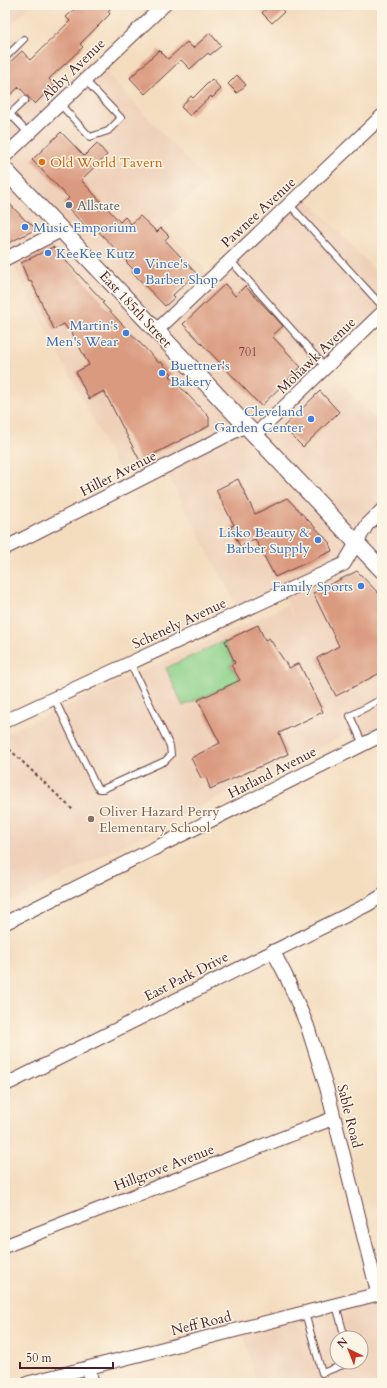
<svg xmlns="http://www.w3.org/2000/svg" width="387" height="1388" font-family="Cardo,serif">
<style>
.built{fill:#efd1ba;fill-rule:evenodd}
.green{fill:#8dd28b;stroke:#6c785b}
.building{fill:#da9a7f}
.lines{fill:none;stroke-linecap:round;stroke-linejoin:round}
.service-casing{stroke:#643c41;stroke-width:8}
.minor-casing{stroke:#643c41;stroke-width:15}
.tertiary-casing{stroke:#643c41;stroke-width:18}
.path{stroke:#643c41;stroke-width:2;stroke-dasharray:3 3;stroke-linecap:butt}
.service{stroke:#fff;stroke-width:6}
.minor{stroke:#fff;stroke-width:13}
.tertiary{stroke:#fff;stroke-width:16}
.food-dot{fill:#e8710a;stroke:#fcf5e5;stroke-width:1.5}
.service-dot{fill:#5c6f8a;stroke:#fcf5e5;stroke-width:1.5}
.shop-dot{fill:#3f7fe0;stroke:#fcf5e5;stroke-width:1.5}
.education-dot{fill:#8d6e63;stroke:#fcf5e5;stroke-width:1.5}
.labels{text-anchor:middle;stroke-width:3;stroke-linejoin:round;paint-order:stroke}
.number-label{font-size:12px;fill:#6e3e40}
.street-label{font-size:14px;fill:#4a1f2b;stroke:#fcf5e5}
.food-label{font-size:14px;fill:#c56008;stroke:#fcf5e5;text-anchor:start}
.service-label{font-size:14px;fill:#4e5e75;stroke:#fcf5e5;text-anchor:start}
.shop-label{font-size:14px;fill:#366cbe;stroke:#fcf5e5;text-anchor:start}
.education-label{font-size:14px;fill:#785e54;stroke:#fcf5e5;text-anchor:start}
</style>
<rect width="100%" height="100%" fill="#fcf5e5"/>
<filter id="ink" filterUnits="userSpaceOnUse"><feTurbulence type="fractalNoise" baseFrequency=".025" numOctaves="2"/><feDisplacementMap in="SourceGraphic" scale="8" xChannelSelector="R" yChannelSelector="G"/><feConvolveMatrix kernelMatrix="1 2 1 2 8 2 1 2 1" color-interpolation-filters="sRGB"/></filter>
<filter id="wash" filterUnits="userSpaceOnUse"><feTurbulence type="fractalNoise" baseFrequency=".012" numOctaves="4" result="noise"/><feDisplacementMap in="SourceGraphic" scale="16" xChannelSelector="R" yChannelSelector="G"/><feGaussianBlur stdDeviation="0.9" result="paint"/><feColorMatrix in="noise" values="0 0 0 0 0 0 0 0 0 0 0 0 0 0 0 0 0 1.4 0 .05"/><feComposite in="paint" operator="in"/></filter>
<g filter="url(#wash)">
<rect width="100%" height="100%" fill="#f4ddbf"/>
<g class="built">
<path d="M5,5H31L5,31L68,96L100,66L207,181L161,225L212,277L301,193L382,277V313L326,368L382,426V735L357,748L349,733L5,904V734L287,605L297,624L282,592L240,612L164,468L127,486L9,257L5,259Z"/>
<path d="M382,1293V1383H257L242,1329ZM337,1338H361V1362H337Z"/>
</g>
<path class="green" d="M224,641L234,662L230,665L240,680L183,706L166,668Z"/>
<g id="blocks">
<g class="building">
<path d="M79,5H114L108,11L110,14L80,44L83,47L49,79L54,85L35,104L19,87L5,100V67L22,51L30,60L70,21L66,17Z"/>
<path d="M270,5H278L284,12L272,23L262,13Z"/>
<path d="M210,33L221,46L210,55L208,53L190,69L181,60L145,94L130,78L159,50L168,59L187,42L193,48Z"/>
<path d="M237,75L246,85L237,93L228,84Z"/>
<path d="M212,79L221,89L212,98L211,96L190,116L181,107L191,96L193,98Z"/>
<path d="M61,132L84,156L97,143L107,155L81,180L120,222L125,217L131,224L140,216L157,232L161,228L169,236L165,240L196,273L173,295L175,297L165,306L132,272L134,270L126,262L127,261L95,228L91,232L64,204L69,198L32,160Z"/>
<path d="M5,199L27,222L28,221L36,229L5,245Z"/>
<path d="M53,247L104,302L102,303L159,363L161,362L172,374L170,376L209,417V426L140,461L104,391L89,399L76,372L89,365L70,329L68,330L64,324L54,329L31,281L29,282L21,263Z"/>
<path d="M225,284L235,296L245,286L274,316L283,326L272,336L301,367L261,406L183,324Z"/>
<path d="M320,391L339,412L303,447L283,427Z"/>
<path d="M238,479L255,514L287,498L329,542L332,551L275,577L255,539L240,546L230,527L234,525L216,490Z"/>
<path d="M357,571L382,597V672L336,696L317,658L339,646L313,593Z"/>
<path d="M258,625L265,640L269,638L289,668L299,663L323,712L279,733L288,754L210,789L206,777L201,778L191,758L220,743L198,700L240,680L231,665L235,663L225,641Z"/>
</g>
</g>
</g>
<g filter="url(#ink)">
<use href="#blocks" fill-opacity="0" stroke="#643c41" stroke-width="1"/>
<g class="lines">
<g class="service-casing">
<g id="service">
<path d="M5,58L24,39"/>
<path d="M25,100L10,114L29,134"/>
<path d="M60,104L90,137L108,131L121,118L85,80"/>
<path d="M289,204L382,306"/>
<path d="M230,260L326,368"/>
<path d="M54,698L96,786L99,789H103L165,761L171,755L170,746L130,663"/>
<path d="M363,744L350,716L382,699"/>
<path d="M336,1305L345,1338"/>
<path d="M305,1313L322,1373L351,1362"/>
</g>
</g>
<g class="minor-casing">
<g id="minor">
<path d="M5,156L164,5"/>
<path d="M5,259L62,230"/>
<path d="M156,331L382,116"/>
<path d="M254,436L382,313"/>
<path d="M5,548L245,426"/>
<path d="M5,721L344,564L367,525L382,510"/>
<path d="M5,923L382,735"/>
<path d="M273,951L286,976L307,1025L327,1089L378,1294"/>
<path d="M5,1085L367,905L382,896"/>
<path d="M5,1246L334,1118"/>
<path d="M89,1368L92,1383"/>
<path d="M28,1383L382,1293"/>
</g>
</g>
<g class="tertiary-casing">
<path id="tertiary" d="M5,170L382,570"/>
</g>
<path class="path" d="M5,745L74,811"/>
<use href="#service" class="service"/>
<use href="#minor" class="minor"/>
<use href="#tertiary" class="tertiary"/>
</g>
</g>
<circle class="food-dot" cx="42" cy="162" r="4"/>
<circle class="service-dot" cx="69" cy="205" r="4"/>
<g class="shop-dot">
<circle cx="25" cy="227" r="4"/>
<circle cx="48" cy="253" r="4"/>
<circle cx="137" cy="271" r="4"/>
<circle cx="126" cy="333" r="4"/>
<circle cx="162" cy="373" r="4"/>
<circle cx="311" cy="419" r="4"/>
<circle cx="318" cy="540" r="4"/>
<circle cx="361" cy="586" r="4"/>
</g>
<circle class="education-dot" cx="91" cy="819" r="4"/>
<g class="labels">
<g class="number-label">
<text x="248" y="356">701</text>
</g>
<g class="street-label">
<text transform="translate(73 69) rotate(-44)" y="5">Abby Avenue</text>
<text transform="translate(258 212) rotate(-43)" y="5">Pawnee Avenue</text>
<text transform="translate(136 309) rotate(47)" y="5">East 185th Street</text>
<text transform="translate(316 355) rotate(-44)" y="5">Mohawk Avenue</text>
<text transform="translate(118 473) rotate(-27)" y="5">Hiller Avenue</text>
<text transform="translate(179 623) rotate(-25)" y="5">Schenely Avenue</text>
<text transform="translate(272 772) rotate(-27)" y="5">Harland Avenue</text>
<text transform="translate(186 976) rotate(-27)" y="5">East Park Drive</text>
<text transform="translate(350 1116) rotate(76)" y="5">Sable Road</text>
<text transform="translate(164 1167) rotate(-21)" y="5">Hillgrove Avenue</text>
<text transform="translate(201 1323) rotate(-14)" y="5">Neff Road</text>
</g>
<g class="food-label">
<text x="50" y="167">Old World Tavern</text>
</g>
<g class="service-label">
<text x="77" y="210">Allstate</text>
</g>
<g class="shop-label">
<text x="33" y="232">Music Emporium</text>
<text x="56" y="258">KeeKee Kutz</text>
<text x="145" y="268">Vince's<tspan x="145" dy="16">Barber Shop</tspan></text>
<text x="118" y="330" text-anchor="end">Martin's<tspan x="118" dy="16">Men's Wear</tspan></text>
<text x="170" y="370">Buettner's<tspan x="170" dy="16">Bakery</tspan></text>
<text x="303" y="416" text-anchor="end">Cleveland<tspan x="303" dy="16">Garden Center</tspan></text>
<text x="310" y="537" text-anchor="end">Lisko Beauty &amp;<tspan x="310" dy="16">Barber Supply</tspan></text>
<text x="353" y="591" text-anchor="end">Family Sports</text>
</g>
<g class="education-label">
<text x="99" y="816">Oliver Hazard Perry<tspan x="99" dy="16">Elementary School</tspan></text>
</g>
</g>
<rect width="387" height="1388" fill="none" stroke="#fcf5e5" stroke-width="20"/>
<g transform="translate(349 1350) rotate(317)"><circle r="19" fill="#fcf5e5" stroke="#b59f9b"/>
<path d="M0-3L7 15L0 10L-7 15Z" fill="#c8321e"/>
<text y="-6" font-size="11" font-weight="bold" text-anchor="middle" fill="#4a1f2b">N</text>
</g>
<path d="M20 1362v6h93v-6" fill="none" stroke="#4a1f2b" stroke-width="2"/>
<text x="26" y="1362" font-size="12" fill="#4a1f2b" stroke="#fcf5e5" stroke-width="3" paint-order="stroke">50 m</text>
</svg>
